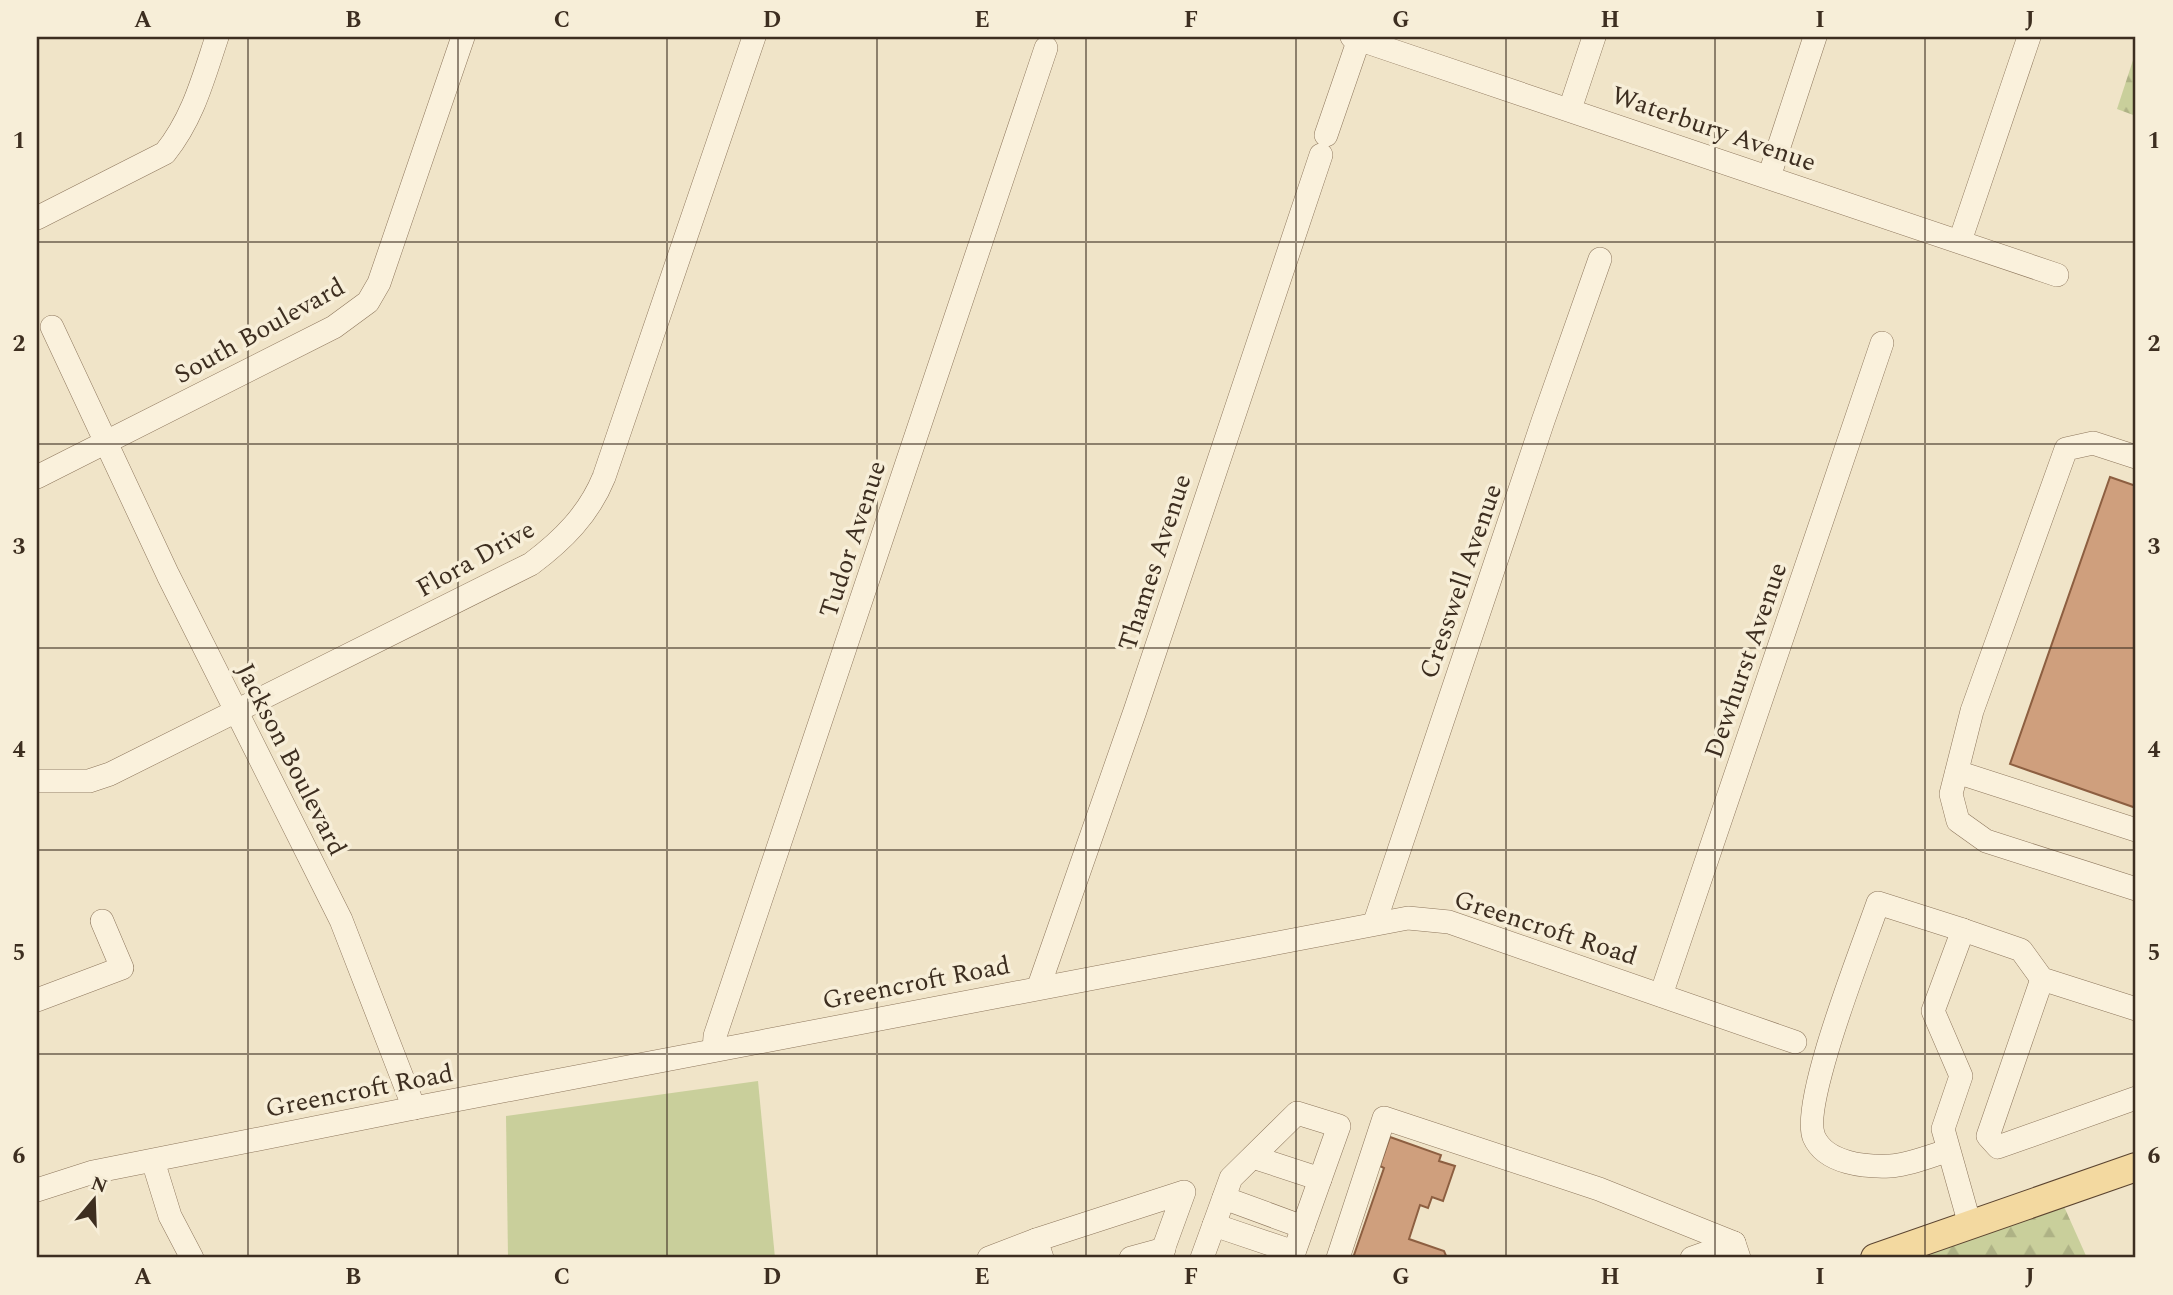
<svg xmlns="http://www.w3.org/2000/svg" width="2173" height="1295" font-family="Spectral,serif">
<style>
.forest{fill:url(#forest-firs)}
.park{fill:#c9cf9b}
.building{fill:#cf9f7d;stroke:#8d5f41;stroke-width:2}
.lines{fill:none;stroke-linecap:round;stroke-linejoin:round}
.minor-casing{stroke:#8d765c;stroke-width:24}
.major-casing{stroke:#5b4430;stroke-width:30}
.minor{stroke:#faf1dc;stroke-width:23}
.major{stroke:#f3d9a0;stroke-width:28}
.grid{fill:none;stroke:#3d2e20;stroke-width:2;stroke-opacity:0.55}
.labels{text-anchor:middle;stroke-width:7;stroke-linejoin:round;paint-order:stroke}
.street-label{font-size:26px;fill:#3d2e20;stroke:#f7eed8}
.neatline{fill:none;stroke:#3d2e20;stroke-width:2.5}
.grid-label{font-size:23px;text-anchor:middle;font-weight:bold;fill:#3d2e20}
</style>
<defs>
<pattern id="forest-firs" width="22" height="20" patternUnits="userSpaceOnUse" patternTransform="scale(1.75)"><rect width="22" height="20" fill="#c9cf9b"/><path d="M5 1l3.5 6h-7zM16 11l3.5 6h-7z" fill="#aeb285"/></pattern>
</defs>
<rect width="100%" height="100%" fill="#f0e4c8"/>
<g class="forest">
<path d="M2136,51V116L2117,109Z"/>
<path d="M2058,1193L2087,1258H1875Z"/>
</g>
<path class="park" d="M758,1081L775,1258H508L506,1116Z"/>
<g class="building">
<path d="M2110,477L2136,486V808L2010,764Z"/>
<path d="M1390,1137L1441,1155L1439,1161L1455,1166L1443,1201L1432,1197L1428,1208L1420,1205L1409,1239L1444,1251L1447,1258H1353L1384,1168L1380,1166Z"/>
</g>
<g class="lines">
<g class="minor-casing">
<g id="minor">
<path d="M1352,37L2057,275"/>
<path d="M1570,109L1594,37"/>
<path d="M1326,135L1359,39"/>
<path d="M1769,177L1815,37"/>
<path d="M37,218L165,153C193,118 203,79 217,37"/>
<path d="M1960,241L2029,37"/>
<path d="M52,327L168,575L341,920L414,1108"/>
<path d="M2136,457L2093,443L2066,449L1972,711L1951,794L1958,821L1986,841L2136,889"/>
<path d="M37,477L334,327L368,302L379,283L463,37"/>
<path d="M1957,772L2136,830"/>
<path d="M37,781H89L110,774L531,564C563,540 589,514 604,477L754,37"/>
<path d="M1375,922L1543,421L1600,259"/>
<path d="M2042,979L1988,1136L1998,1147L2136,1098"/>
<path d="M1039,986L1135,711L1321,155"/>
<path d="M1661,995L1882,343"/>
<path d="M37,1000L122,968L102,921"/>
<path d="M714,1050L715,1036L1046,48"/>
<path d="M1947,1151C1929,1156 1909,1165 1890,1166C1866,1167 1826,1164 1814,1137C1800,1104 1864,944 1878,903L1963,930"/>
<path d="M1253,1157L1320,1179"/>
<path d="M153,1161L170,1216L192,1258"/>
<path d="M37,1190L93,1172L414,1108L1408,918L1449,922L1795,1042"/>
<path d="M1224,1198L1303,1227"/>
<path d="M1214,1225L1294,1252"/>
<path d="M1970,1225L1943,1129L1961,1076L1933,1011L1963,930L2021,950L2042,979L2136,1009"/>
<path d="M1036,1240L1184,1192L1160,1258"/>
<path d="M989,1258L1036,1240L1042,1258"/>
<path d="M1131,1258L1164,1249"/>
<path d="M1202,1258L1231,1178L1297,1113L1339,1126L1292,1258"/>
<path d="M1338,1258L1384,1118L1599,1189L1734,1243L1739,1258"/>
<path d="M1692,1258L1734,1243"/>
</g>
</g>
<g class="major-casing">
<path id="major" d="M1875,1258L2136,1167"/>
</g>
<use href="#minor" class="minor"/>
<use href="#major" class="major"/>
</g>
<path class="grid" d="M248,37V1258M458,37V1258M667,37V1258M877,37V1258M1086,37V1258M1296,37V1258M1506,37V1258M1715,37V1258M1925,37V1258M37,242H2136M37,444H2136M37,648H2136M37,850H2136M37,1054H2136"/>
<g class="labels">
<g class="street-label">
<text transform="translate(1714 128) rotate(19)" y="9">Waterbury Avenue</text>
<text transform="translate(259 330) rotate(-29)" y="9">South Boulevard</text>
<text transform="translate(852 539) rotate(-72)" y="9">Tudor Avenue</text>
<text transform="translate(475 558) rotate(-29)" y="9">Flora Drive</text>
<text transform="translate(1154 562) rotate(-72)" y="9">Thames Avenue</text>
<text transform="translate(1460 581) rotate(-71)" y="9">Cresswell Avenue</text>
<text transform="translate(1745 660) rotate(-71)" y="9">Dewhurst Avenue</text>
<text transform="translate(292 759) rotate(63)" y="9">Jackson Boulevard</text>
<text transform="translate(1546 927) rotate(18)" y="9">Greencroft Road</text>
<text transform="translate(916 982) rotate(-11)" y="9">Greencroft Road</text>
<text transform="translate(359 1090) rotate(-11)" y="9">Greencroft Road</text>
</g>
</g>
<rect width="2173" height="1295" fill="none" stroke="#f7eed8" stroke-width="77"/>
<g transform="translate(94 1200) rotate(19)" stroke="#f7eed8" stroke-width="5" paint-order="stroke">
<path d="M0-5L12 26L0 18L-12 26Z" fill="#3d2e20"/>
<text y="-10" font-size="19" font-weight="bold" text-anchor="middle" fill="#3d2e20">N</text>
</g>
<rect x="38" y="38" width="2096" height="1218" class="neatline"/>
<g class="grid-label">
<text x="143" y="27">A</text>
<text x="353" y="27">B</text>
<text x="562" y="27">C</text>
<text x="772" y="27">D</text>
<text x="982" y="27">E</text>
<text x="1191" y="27">F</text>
<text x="1401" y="27">G</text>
<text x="1610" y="27">H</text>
<text x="1820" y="27">I</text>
<text x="2030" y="27">J</text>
<text x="19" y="148">1</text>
<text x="2154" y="148">1</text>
<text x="19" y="351">2</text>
<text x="2154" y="351">2</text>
<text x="19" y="554">3</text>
<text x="2154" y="554">3</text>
<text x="19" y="757">4</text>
<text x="2154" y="757">4</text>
<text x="19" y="960">5</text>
<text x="2154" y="960">5</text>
<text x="19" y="1163">6</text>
<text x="2154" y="1163">6</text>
<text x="143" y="1284">A</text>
<text x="353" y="1284">B</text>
<text x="562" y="1284">C</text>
<text x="772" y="1284">D</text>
<text x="982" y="1284">E</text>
<text x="1191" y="1284">F</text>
<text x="1401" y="1284">G</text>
<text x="1610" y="1284">H</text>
<text x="1820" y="1284">I</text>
<text x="2030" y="1284">J</text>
</g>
</svg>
